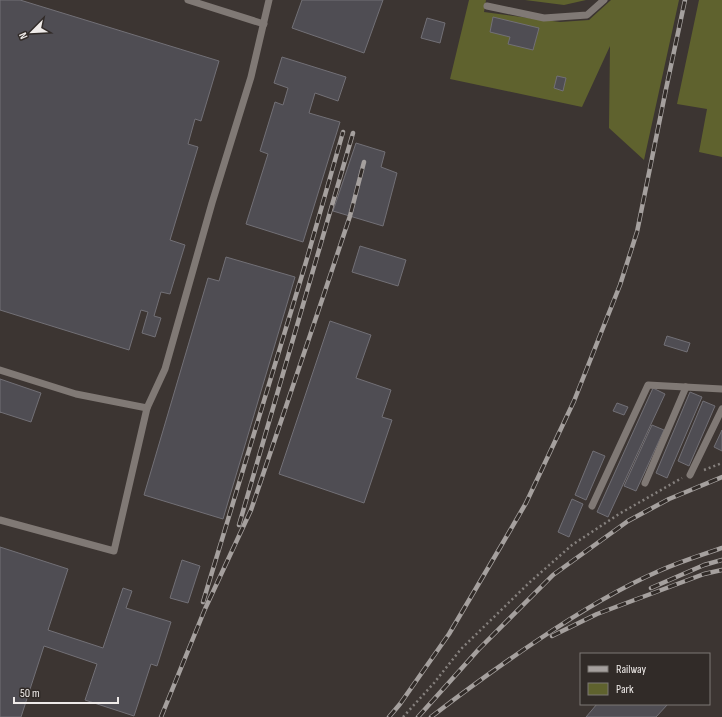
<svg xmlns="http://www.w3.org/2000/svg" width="722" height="717" font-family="'Sofia Sans Condensed',sans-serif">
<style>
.green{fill:#5f622e}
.building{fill:#4f4d53;stroke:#727076}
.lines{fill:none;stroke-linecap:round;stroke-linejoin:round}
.path{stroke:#86817e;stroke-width:2.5;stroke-dasharray:2 3;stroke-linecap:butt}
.service{stroke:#807975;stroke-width:7}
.rail-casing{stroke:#a5a09e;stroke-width:4.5}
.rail{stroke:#312b28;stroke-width:3;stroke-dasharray:9;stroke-linecap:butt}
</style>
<rect width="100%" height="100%" fill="#3c3532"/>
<g class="green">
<path d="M469,0H486L484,12L560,22L589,20L611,0H679L644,160L609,128L610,46L582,107L450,79Z"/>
<path d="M525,0H586L564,5Z"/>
<path d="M699,0H722V157L699,152L707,109L677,104Z"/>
</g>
<g class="building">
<path d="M0,0H20L219,61L201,121L195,119L188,144L198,147L170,240L185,245L170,294L161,292L154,316L161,318L155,337L142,333L148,312L141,310L129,350L0,310Z"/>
<path d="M302,0H383L364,53L292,28Z"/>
<path d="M493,17L539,28L533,50L508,44L510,37L490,32Z"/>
<path d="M427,18L445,23L440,43L421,38Z"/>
<path d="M282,57L346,77L338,101L315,93L309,113L340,122L303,242L246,224L268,154L260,151L275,102L283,105L288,88L274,83Z"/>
<path d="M557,76L566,78L563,91L554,88Z"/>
<path d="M356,143L385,152L381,167L397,173L383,226L333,211Z"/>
<path d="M360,246L406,260L398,286L352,272Z"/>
<path d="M226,257L295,277L223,519L144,495L208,278L219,281Z"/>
<path d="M330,321L371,335L356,378L391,390L382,417L392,420L364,503L279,474Z"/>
<path d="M667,336L690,343L687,352L664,345Z"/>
<path d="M0,379L41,393L31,422L0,412V413Z"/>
<path d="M653,388L665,394L608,517L597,512Z"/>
<path d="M690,392L702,397L667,478L656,473Z"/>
<path d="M703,401L715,406L689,466L678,461Z"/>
<path d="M617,403L628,407L624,415L613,411Z"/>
<path d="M652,425L664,430L636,491L624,486Z"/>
<path d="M722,430V451L714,447Z"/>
<path d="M593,451L605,456L586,500L575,495Z"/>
<path d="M572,499L583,504L569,537L558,532Z"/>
<path d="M0,547L68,569L48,630L103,648L123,588L132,591L126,608L171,622L157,666L151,664L134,716L85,700L97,664L44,646L21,717H0Z"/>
<path d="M182,560L200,566L188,603L170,598Z"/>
<path d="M597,704H668L656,717H586Z"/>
</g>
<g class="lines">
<g class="path">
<path d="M704,470L722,463"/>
<path d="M403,717L434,683L461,649L530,582L572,545L619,514L682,478"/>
</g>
<g class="service">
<path d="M188,0L264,24"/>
<path d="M487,6L544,18L587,15L604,0"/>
<path d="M0,370L76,394L147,408L165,369L212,203L251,77L269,0"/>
<path d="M690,475L722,409"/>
<path d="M645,483L686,387"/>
<path d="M592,506L648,385L722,389"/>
<path d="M0,520L114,551L147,408"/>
</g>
<g class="rail-casing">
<g id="rail">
<path d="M239,525L353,133"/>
<path d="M651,588L704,565L722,560"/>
<path d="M203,602L306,262L343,132"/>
<path d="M552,636L597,614L704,574L722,570"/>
<path d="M161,717L205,609L251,510L323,297L350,216L364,162"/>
<path d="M389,717L400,704L449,634L501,546L526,503L574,401L620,285L637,232L666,89L685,0"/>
<path d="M418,717L479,649L553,575L628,521L669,499L722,477"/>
<path d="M431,717C465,691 499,666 535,642C575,615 615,590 659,571C679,562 701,555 722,548"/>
</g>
</g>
<use href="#rail" class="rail"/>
</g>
<rect x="580" y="653" width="130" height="52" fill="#312b28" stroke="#7d7875"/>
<rect x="588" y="666" width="20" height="6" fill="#a5a09e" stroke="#7d7875"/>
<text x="616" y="673" font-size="12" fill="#efebe9">Railway</text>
<rect x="588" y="683" width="20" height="12" fill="#5f622e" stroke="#7d7875"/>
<text x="616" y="693" font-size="12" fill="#efebe9">Park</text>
<g transform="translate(32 32) rotate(246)" stroke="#312b28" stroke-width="3" paint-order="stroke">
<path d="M0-3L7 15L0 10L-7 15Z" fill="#efebe9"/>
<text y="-6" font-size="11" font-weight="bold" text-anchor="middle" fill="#efebe9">N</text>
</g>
<path d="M14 697v6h104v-6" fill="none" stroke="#efebe9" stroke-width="2"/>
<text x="20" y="697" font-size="12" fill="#efebe9" stroke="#312b28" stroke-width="3" paint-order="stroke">50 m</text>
</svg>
